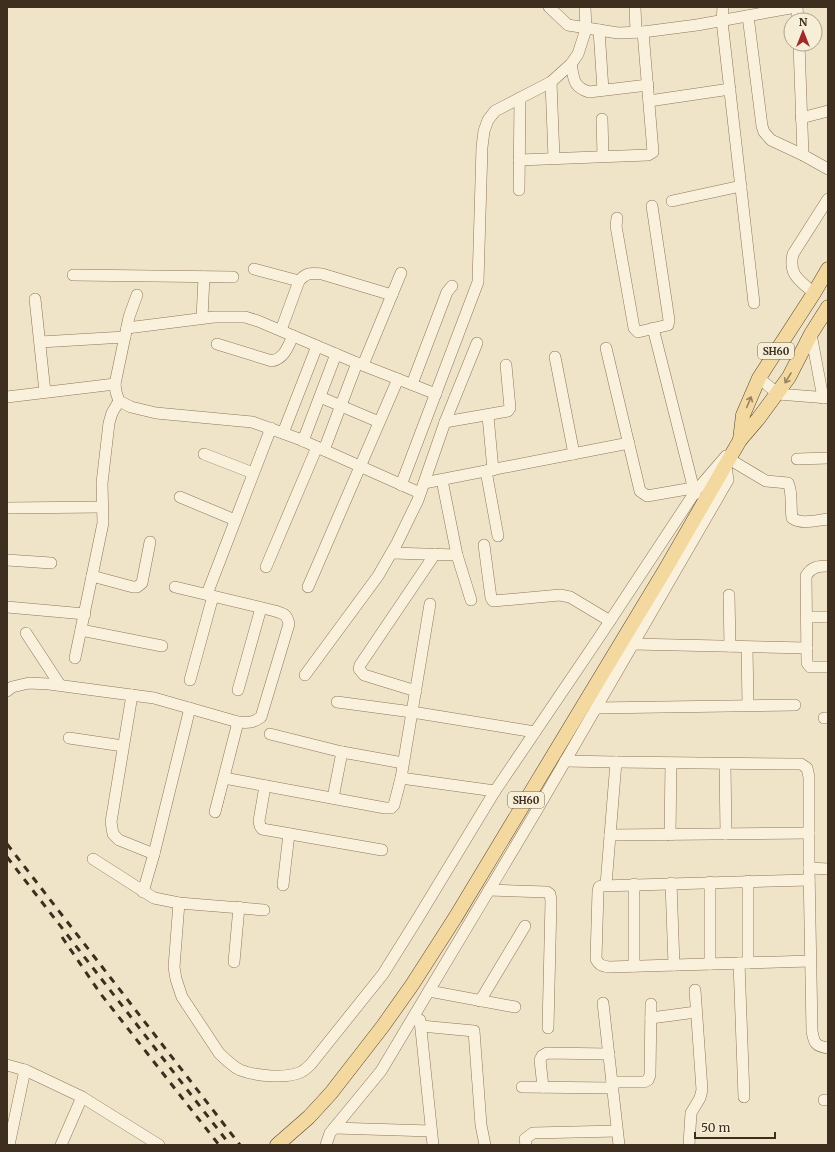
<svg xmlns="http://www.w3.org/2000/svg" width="835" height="1152" font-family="Merriweather,serif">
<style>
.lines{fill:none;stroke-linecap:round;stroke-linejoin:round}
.minor-casing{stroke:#8d765c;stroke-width:12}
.major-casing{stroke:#5b4430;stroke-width:15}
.minor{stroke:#faf1dc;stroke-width:11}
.major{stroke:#f3d9a0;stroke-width:14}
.rail{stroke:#3d2e20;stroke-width:3;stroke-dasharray:7 7;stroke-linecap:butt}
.oneway{stroke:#988460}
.labels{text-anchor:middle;stroke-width:4;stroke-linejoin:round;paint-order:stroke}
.shield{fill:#f7eed8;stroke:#756857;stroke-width:1}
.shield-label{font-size:10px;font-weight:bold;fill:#3d2e20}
</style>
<rect width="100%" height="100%" fill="#f0e4c8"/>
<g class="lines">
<g class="minor-casing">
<g id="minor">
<path d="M549,7L568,25L618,33L643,32L697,25L796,7"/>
<path d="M635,7L636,32"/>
<path d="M723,7L722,21L754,303"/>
<path d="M797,7L798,20"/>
<path d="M748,16L762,126L764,132L771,140L803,155L828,169"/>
<path d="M599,30L603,90"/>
<path d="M799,44L803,155"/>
<path d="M571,64C574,79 573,87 589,92L648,85"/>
<path d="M551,82L554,158"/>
<path d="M649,101L730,89"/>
<path d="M801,118L828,111"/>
<path d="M602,119L603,156"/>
<path d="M519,160L648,155L653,152L643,32"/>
<path d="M519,190L520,98"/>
<path d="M672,201L741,186"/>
<path d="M617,218L616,226L634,328L638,332L668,325L669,320L652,206"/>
<path d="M254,269L299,281"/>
<path d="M73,275L233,277"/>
<path d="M814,293C800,281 788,275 793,254L828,199"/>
<path d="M137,295L129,317L115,384L116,392L119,401L131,407L156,413L252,422L299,439L420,493"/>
<path d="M35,299L45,392"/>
<path d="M202,318L204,277"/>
<path d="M127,328L214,317H245L258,321L357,363L436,394"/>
<path d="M653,328L695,494"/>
<path d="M281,330L299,281C307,272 311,273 322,274L392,295"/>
<path d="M811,334L823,398"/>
<path d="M40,342L125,337"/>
<path d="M217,344L272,361C285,358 288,346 293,336"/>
<path d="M606,348L640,491L647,496L693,488"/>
<path d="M555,357L574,454"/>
<path d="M363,365L401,273"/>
<path d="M759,378L778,394L828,398"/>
<path d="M412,384L447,292L452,286"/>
<path d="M7,397L115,384"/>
<path d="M320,397L379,422"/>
<path d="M488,416L493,470"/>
<path d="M445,422L508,411L510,408L506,365"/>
<path d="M283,433L317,346"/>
<path d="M303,441L336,354"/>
<path d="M324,450L357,363"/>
<path d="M204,454L253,473"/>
<path d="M729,459L766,481L788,483C793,492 790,507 792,518C802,525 817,520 828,519"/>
<path d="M797,459L828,458"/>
<path d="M486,471L498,536"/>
<path d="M442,480L457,555L471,600"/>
<path d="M424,483L629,443"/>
<path d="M401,485L478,282L482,147L484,131L488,120L495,111L551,82L571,64L578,54L586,29L585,7"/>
<path d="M180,497L235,520"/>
<path d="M7,508L102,507"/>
<path d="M484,545L491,598L493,601L560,595L570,597L610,621"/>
<path d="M392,553L457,555"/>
<path d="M7,560L51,563"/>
<path d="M828,566C818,566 811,567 806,576L807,663L810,667H828"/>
<path d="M266,567L317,447"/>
<path d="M92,576L133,587H137L142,583L150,542"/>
<path d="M308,587L398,379"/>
<path d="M207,594L271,428"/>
<path d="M729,595L730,646"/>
<path d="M7,607L85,614"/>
<path d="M807,617H828"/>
<path d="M81,630L162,646"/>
<path d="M26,633L60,685"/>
<path d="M633,644L807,648"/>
<path d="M747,647L748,705"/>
<path d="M75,658L103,523L102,483L109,423L112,413L119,401"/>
<path d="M305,675L378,576L397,543L418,500L445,422L477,343"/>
<path d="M190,680L213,596"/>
<path d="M238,690L261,608"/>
<path d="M7,691L12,687L29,683L49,684L154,698L238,722C248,723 253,723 261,717L289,624C287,614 284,614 275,611L175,587"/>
<path d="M416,691L364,675L359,669L360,665L435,554"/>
<path d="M132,695L111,822L113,834L119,840L154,854"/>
<path d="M337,702L412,712L535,732"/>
<path d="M596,708L795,705"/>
<path d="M824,718H828"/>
<path d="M270,734L342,752L403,763"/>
<path d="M69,738L123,746"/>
<path d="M565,761L616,762L793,764H801L807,768L809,777V868L812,1031C814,1043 815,1046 828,1048"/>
<path d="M725,764L726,834"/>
<path d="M224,778L385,808H391L394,805L401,778L430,604"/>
<path d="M401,778L495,791"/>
<path d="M265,786L259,821L260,826L262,829L382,850"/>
<path d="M333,798L342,752"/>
<path d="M215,812L238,722"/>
<path d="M610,835L809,833"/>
<path d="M670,835L671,763"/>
<path d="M93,859L154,898L179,903L264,910"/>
<path d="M809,868L828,869"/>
<path d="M809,880L601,886L599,887L598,891L596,959C599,965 602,966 609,967L810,961"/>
<path d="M748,881V963"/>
<path d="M710,882V964"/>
<path d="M671,883L674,965"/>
<path d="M634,884V966"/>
<path d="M283,885L289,834"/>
<path d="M606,885L616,762"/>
<path d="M489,890L547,892L550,894L551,901L548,1028"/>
<path d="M143,892L154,854L190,708"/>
<path d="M179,903L174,967L176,979L182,997L219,1053C225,1059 232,1066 240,1070C255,1076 287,1079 301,1072C305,1070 308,1067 311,1064L383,974L418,918L495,791L598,639L695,492L726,456"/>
<path d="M234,962L239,907"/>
<path d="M739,963L744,1097"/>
<path d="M429,991L515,1007"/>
<path d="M480,1001L525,926"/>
<path d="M603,1003L619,1145"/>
<path d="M651,1018L696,1012"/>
<path d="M420,1020L433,1145"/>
<path d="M421,1026L474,1031L481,1125L485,1145"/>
<path d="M7,1065L25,1070L82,1097L159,1145"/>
<path d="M612,1082H644L648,1080L650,1075L651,1004"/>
<path d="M522,1087L613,1088"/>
<path d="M543,1087L540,1060L542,1056L547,1053L609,1054"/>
<path d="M824,1100H828"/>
<path d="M334,1128L431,1131"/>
<path d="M9,1145L25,1070"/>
<path d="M61,1145L82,1097"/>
<path d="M326,1145L330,1133L381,1071L534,815L728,480L726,466"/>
<path d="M526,1145L525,1139L533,1133L617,1131"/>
<path d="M689,1145L691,1113L700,1098L702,1090L695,990"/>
</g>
</g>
<g class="major-casing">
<g id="major">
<path d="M740,440L743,415L759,378L814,293L828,269"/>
<path d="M277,1145L309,1117L331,1093L383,1026L412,985L455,918L665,570L740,440L758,419L789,377L811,334L828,307"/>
</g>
</g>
<use href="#minor" class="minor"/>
<use href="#major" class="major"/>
<g class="rail">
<path d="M7,844L240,1145"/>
<path d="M7,857L230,1145"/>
<path d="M62,937L100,993L219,1145"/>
</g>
</g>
<defs><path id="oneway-shaft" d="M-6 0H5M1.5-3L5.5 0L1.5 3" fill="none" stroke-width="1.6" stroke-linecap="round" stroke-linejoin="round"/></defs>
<g class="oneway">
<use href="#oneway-shaft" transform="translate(788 378) rotate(121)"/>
<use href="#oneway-shaft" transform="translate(749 402) rotate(-67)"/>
</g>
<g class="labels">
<g class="shield">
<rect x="758" y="343" width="36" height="16" rx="3"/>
<rect x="508" y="792" width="36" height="16" rx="3"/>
</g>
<g class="shield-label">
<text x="776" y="355">SH60</text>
<text x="526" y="804">SH60</text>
</g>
</g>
<rect width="835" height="1152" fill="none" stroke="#3d2e20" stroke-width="16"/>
<g transform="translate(803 32)"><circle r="19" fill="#f7eed8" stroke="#ada18e"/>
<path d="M0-3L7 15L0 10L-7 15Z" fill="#9e2a2b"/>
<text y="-6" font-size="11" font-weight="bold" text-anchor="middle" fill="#3d2e20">N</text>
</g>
<path d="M695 1132v6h80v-6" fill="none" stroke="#3d2e20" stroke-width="2"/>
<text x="701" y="1132" font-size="12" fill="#3d2e20" stroke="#f7eed8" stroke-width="3" paint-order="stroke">50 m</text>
</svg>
